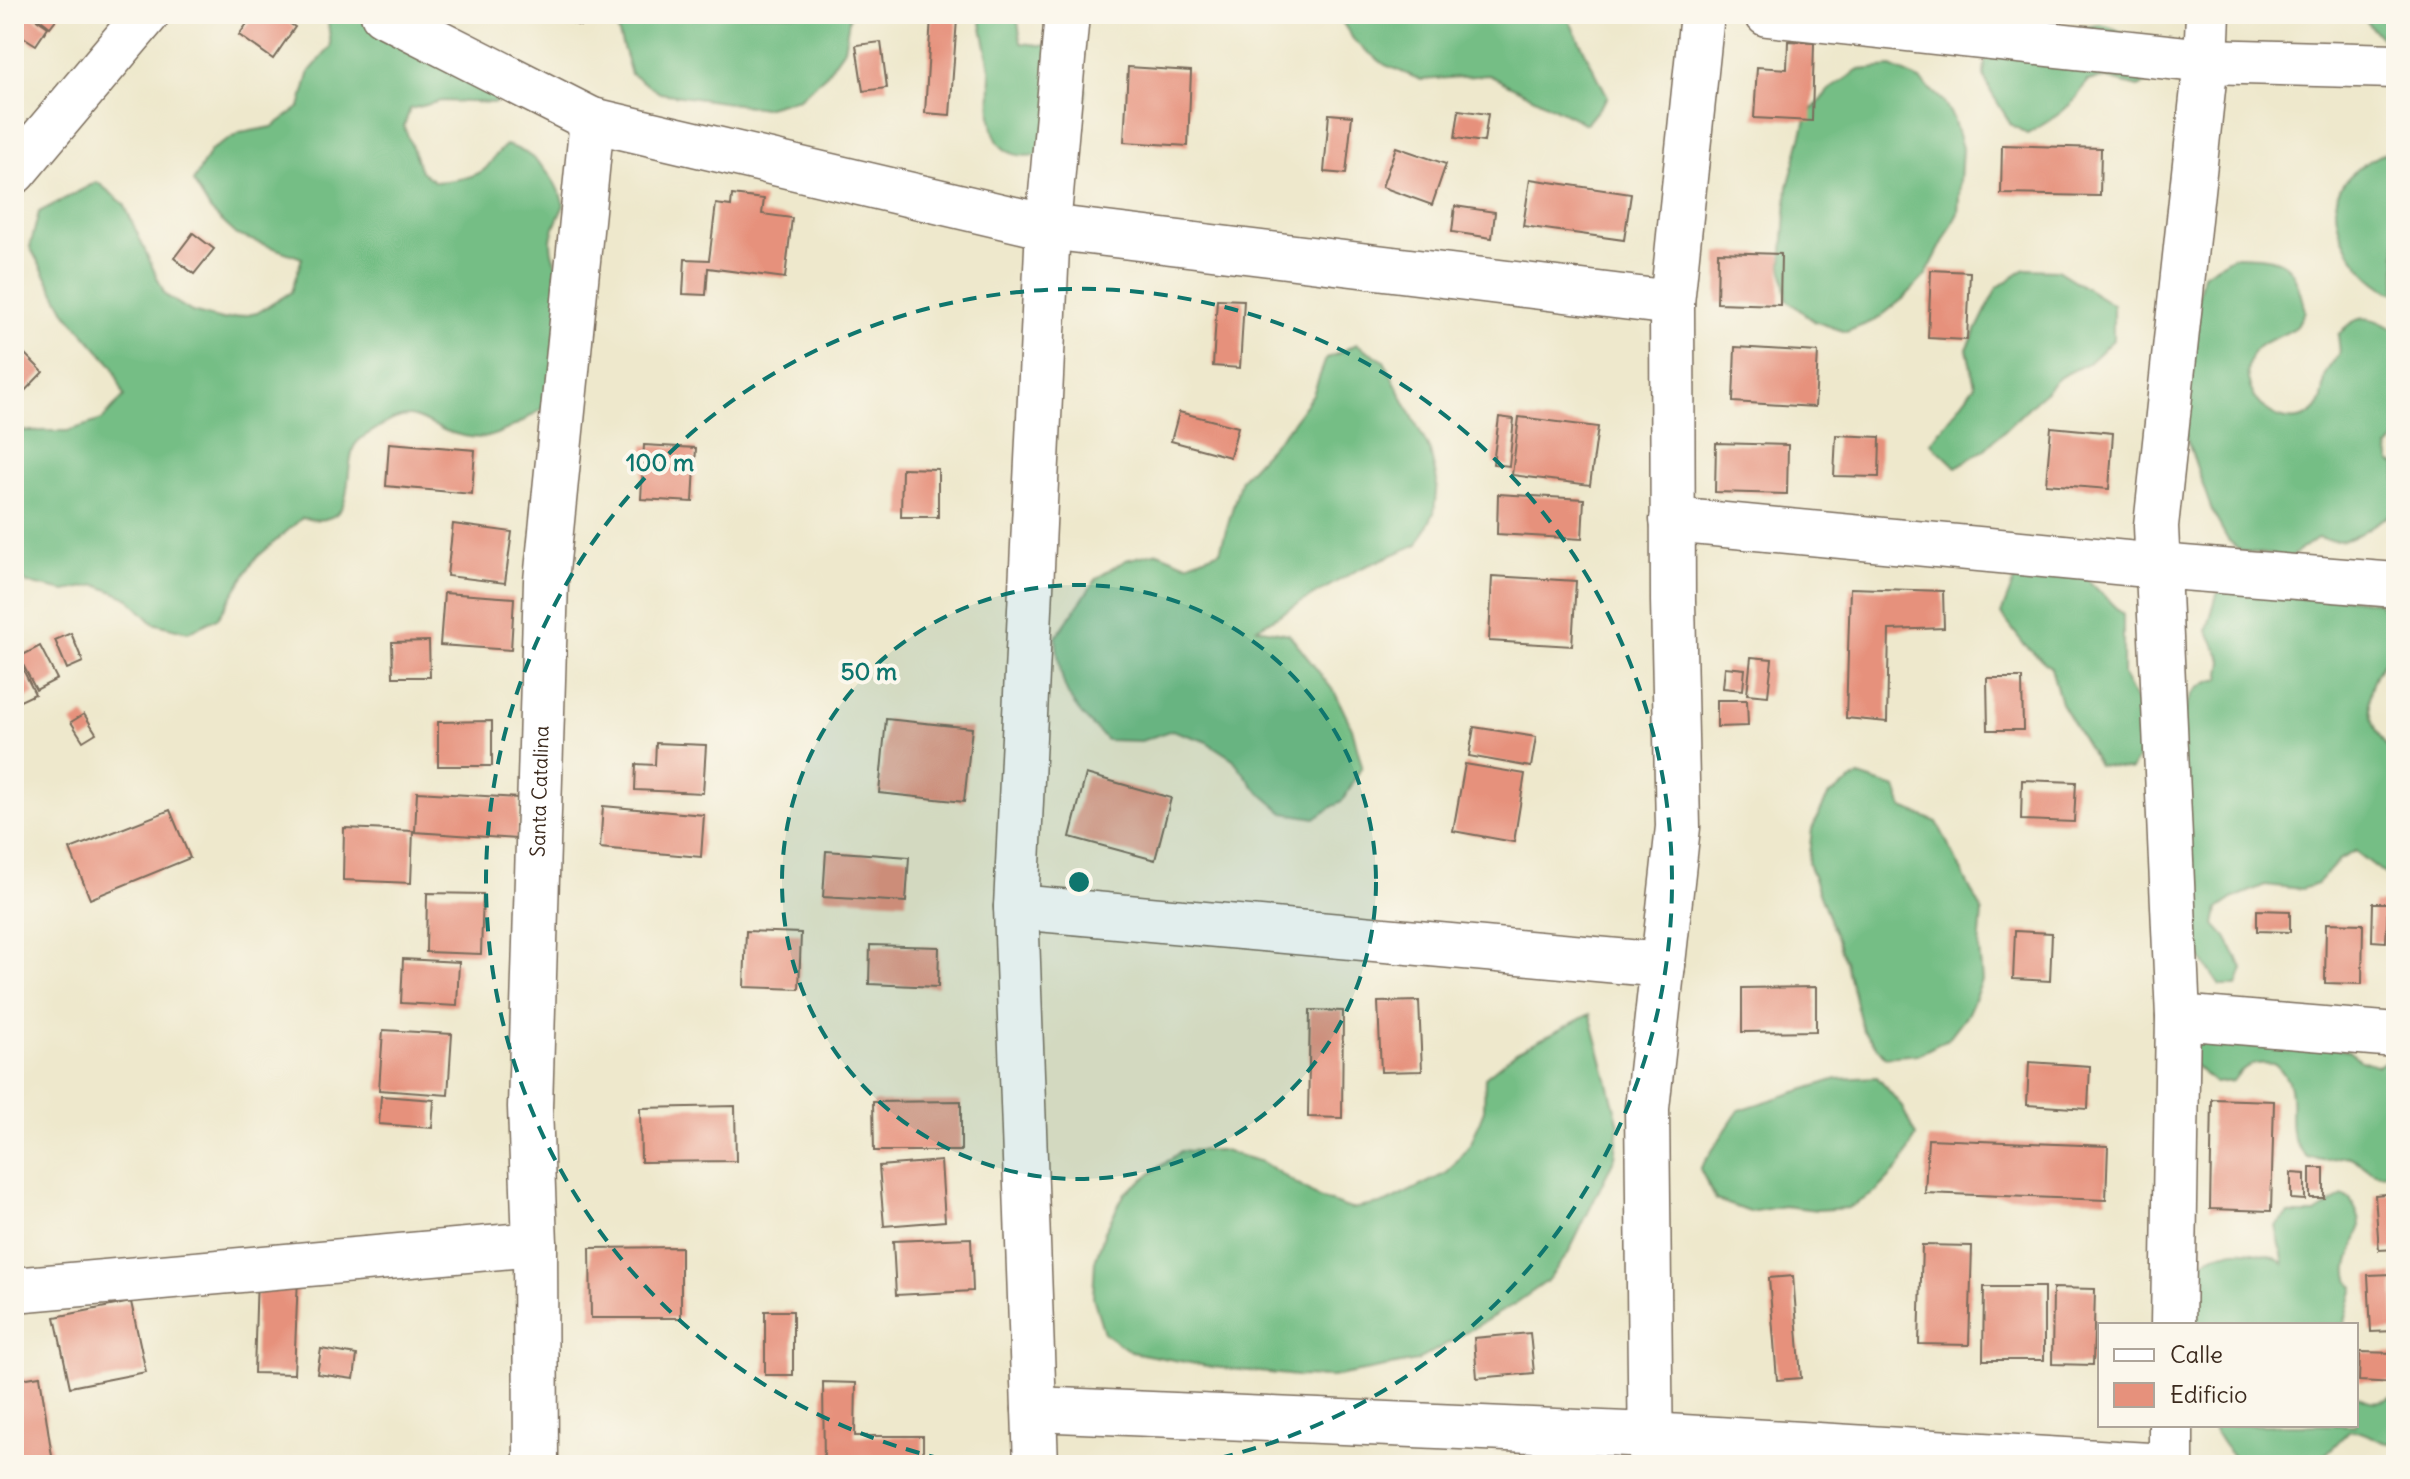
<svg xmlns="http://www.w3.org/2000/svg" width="2410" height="1479" font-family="Delius,sans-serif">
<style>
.forest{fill:#74be85;stroke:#587452;stroke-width:2}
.building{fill:#e6917c}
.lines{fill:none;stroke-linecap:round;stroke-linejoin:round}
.street-casing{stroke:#7a6c5b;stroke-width:47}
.secondary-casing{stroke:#7a6c5b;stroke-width:47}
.street{stroke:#fff;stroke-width:44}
.secondary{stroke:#fff;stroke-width:44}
.ring{fill:none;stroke:#0f766e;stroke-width:4;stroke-dasharray:14 10}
.labels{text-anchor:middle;stroke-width:8;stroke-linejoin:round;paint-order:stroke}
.street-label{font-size:20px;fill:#3b2a1e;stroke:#fbf7ec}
.centre{fill:#0f766e;stroke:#fbf7ec;stroke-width:4}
.ring-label{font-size:24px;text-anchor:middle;font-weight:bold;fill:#0f766e;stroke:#fbf7ec;stroke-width:8;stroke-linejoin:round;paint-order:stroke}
</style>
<rect width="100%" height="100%" fill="#fbf7ec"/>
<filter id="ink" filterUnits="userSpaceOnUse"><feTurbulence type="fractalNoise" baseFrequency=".0125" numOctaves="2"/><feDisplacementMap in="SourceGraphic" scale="16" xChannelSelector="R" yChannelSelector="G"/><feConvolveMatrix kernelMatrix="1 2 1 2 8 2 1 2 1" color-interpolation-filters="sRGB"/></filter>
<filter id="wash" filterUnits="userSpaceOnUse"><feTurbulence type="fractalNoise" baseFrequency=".006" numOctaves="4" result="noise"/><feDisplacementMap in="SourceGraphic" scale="32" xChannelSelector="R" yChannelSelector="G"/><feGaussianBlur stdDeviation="1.8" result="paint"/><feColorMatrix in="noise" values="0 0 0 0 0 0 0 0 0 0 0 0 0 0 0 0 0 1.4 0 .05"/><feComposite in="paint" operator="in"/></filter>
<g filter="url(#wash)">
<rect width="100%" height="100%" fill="#eee8cc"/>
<g class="forest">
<path d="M327,14H410L500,85L496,103L441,101L410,109L404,126L421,171L435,182C449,181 473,179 485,169C492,162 495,154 506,145C535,152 556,177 564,205C554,228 545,239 556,264L565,393C543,408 517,428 491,436C476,441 451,434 437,427C429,424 418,416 409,416C398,416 390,421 381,426C372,432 357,438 353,449C343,481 358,530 302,518L255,559L218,618L188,632L153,623L128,598L97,585L65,591L27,583L14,572V431H68L102,420L124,396L113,366L66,313L30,247L39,212L97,182L124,204L165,295L192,312L222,320L257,313L291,292L302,258L237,235L211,211L193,182L211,150L240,133L272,127L300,107L310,71L331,47Z"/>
<path d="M613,14H850L844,49L825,76L799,98L764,108L660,93L631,74Z"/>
<path d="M979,14H1017L1021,43L1057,47C1067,58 1083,71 1085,87C1087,101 1082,123 1074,134C1058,154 1014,167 998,142C986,121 993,92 990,69C987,50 983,32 979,14Z"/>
<path d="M1337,14H1566L1608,97L1586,124L1489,75L1421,80L1385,65L1355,42Z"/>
<path d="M2359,14H2396V49L2388,45Z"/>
<path d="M2100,25C2128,29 2141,47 2159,66L2153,81L2138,87L2104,78L2087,81C2073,108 2053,119 2027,134L2011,124L1991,92L1984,76L1987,38Z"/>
<path d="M1891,67L1920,80L1943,101L1953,118L1962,148L1958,213L1926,275L1904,298L1876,320L1846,332L1814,321L1787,300L1782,265L1788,187L1807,116L1829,90L1859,70Z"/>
<path d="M2396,147V293C2361,283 2322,221 2341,187C2351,169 2378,156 2396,147Z"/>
<path d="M2233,256C2286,257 2293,259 2305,311C2302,316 2299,323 2295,327C2280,340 2258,338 2250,359C2235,399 2289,439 2316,409C2325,399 2323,385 2326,373C2329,366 2336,359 2340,353L2338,335C2359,311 2371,316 2396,331V439L2388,448L2391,463L2396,465V513C2363,525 2357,549 2317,538L2291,557L2241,551L2228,540L2212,511L2176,408L2203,274Z"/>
<path d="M2025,269L2057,270L2113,305V340L2088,363L2060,377L1984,450L1956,467L1931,443L1975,385L1967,349L1997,288Z"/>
<path d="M1357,344L1384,361L1430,451L1437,481L1434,513L1418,544L1359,569L1257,628L1289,634L1335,693L1352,728L1362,766L1344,799L1316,818L1284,813L1256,789L1233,759L1205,741L1172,730L1141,741L1107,740C1066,701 1062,693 1056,637L1097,578L1126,560L1158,552L1187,564L1220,551L1241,479L1290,426L1313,394L1326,359Z"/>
<path d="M2044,556L2074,566L2123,615V675L2140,709L2147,742L2131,770L2098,765L2061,703L2051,668L2023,643L2001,614L2016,576Z"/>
<path d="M2231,583L2378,602C2384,611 2394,624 2396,635C2398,647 2390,653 2384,662C2359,696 2369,729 2396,757V883L2355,851L2339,860L2317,884L2302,889L2265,885L2234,898L2218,909L2215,925L2226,937L2243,969L2237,986H2220L2197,952L2179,729C2188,701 2189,685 2220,679L2223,662L2207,630L2217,594Z"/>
<path d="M1859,776L1896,788L1903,808L1937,822L1982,912L1979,949L1982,981L1968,1013L1948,1039L1919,1054L1885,1057L1863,1031L1845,961L1808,863L1812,829L1828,796Z"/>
<path d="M1590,1014L1619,1125L1615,1157L1568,1254L1546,1282L1516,1303L1417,1361L1332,1377L1297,1376L1212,1367L1131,1352L1104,1333L1093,1297L1095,1261L1106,1229L1125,1193L1181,1151L1220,1150L1262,1162L1319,1198L1351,1209L1386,1203L1447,1173L1471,1143L1484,1110L1485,1077L1516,1052Z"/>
<path d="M2197,1019L2348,1051L2361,1060L2378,1066L2396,1054V1169C2371,1183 2366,1163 2350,1157C2337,1153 2332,1166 2313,1157L2309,1158C2272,1131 2310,1095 2275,1064C2254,1062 2245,1063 2233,1081L2215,1083L2189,1061Z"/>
<path d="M1877,1077L1901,1105L1916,1136L1900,1167L1876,1192L1849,1208L1817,1210L1784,1206L1750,1212L1716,1200L1700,1169L1739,1110L1837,1079Z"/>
<path d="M2343,1196L2350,1199C2354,1206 2360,1215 2360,1224C2360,1246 2337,1267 2354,1287L2344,1325H2183C2185,1310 2184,1287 2191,1274C2208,1245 2260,1245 2284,1264L2276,1226L2288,1214H2315Z"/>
<path d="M2356,1395C2371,1405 2380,1402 2396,1396V1443C2379,1446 2368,1430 2350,1430C2338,1441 2327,1456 2312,1463C2298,1470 2253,1465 2238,1459C2227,1454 2217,1435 2211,1425H2356Z"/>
</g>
<g id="blocks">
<g class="building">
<path d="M14,14H29L48,27L36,45L14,31Z"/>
<path d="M33,14H60L50,27Z"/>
<path d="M254,14H275L295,27L273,59L239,35Z"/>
<path d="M547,14H584L580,26Z"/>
<path d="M931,17L957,19L950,115L925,113Z"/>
<path d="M1788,41L1814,42L1812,121L1754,118L1757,67L1787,69Z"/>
<path d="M881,42L887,88L863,91L856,45Z"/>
<path d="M1128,67L1191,71L1188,146L1124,142Z"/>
<path d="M1459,110L1488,114L1484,142L1455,138Z"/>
<path d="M1329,114L1352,116L1346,174L1324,172Z"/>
<path d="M2002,145L2101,148L2100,196L2001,194Z"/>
<path d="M1396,147L1446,164L1432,205L1382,187Z"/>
<path d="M1530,179L1631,194L1624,240L1523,226Z"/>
<path d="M732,195L764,199L762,214L792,218L785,278L708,268L706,295L683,294L685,259L709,260L716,204L731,206Z"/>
<path d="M1455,206L1495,212L1492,238L1452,232Z"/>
<path d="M193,233L214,249L194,274L174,258Z"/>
<path d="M1718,252L1781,254L1780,305L1717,303Z"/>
<path d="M1931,270L1970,272L1967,340L1928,338Z"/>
<path d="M1217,299L1244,300L1240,368L1213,366Z"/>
<path d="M14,343L43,372L16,400L14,398Z"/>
<path d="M1735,347L1818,352L1815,407L1733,402Z"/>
<path d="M1179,412L1238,427L1230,457L1171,441Z"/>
<path d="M1499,417L1514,419L1509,466L1493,464Z"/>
<path d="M1519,417L1598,427L1590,485L1512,475Z"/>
<path d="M2051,427L2113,433L2109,489L2046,484Z"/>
<path d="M1836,435L1880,437L1879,477L1834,476Z"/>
<path d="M389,443L475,450L472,494L386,486Z"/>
<path d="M1716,443L1788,445L1787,494L1715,492Z"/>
<path d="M644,445L696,448L693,502L641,499Z"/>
<path d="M902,468L938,469V517H901Z"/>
<path d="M1498,494L1584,499L1582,539L1497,534Z"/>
<path d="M453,524L512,532L505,583L447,576Z"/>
<path d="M1492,576L1576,581L1572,646L1489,641Z"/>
<path d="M1850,588L1943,591L1944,628L1889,630L1887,722L1846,718Z"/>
<path d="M444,593L514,598L511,650L440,645Z"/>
<path d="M71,633L83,662L67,669L55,640Z"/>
<path d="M429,641L430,677H393L392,642Z"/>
<path d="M40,646L57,679L36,690L19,657Z"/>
<path d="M14,651L35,694L14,704Z"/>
<path d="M1751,657L1772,659L1768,696L1747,694Z"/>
<path d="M1725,667L1745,669L1743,690L1723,688Z"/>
<path d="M1987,678H2022L2023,730H1988Z"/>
<path d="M1717,700H1747L1748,726L1717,727Z"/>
<path d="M84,714L96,733L83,741L71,722Z"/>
<path d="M886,719L972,728L964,802L879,793Z"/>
<path d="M492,721V766H438V722Z"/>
<path d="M1474,727L1536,737L1531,767L1469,756Z"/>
<path d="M656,743L706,745L703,793L635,790L636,764L655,765Z"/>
<path d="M1465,764L1525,774L1514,842L1453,831Z"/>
<path d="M1086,774L1171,798L1155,860L1070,837Z"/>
<path d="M2022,780L2076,782L2074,822L2021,820Z"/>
<path d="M417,792L519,798L517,839L415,832Z"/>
<path d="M603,806L704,815L701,857L600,848Z"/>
<path d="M170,810L190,858L90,899L70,849Z"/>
<path d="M344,828L413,831L411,883L343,880Z"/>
<path d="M826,851L909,857L906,902L823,897Z"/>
<path d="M427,893L483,894L481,954L426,952Z"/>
<path d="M2373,903H2388L2386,942L2372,941Z"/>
<path d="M2257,910L2290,911V932L2257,931Z"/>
<path d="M2326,923L2363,924L2362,984L2325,983Z"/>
<path d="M746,931L801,933L799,989L744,987Z"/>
<path d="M2015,931L2052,933L2050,981L2013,979Z"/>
<path d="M870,945L939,947L938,987L869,984Z"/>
<path d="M403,959L459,962L457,1006L401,1003Z"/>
<path d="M1816,987V1031L1742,1032V988Z"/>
<path d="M1419,1001L1422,1071L1381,1072L1378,1002Z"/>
<path d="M1310,1010L1343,1011L1342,1118L1308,1117Z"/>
<path d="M383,1030L452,1034L448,1095L379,1090Z"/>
<path d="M2029,1062L2090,1066L2088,1109L2027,1105Z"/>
<path d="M381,1096L434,1100L432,1128L379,1124Z"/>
<path d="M2212,1099L2274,1101L2271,1211L2210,1209Z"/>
<path d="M961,1101V1151H874L873,1102Z"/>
<path d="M735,1106L736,1161L641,1162L640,1108Z"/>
<path d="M1928,1139L2108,1146L2106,1200L1925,1193Z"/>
<path d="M941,1161L945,1221L884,1226L879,1166Z"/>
<rect x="2310" y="1168" width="14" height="30"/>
<path d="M2291,1173L2305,1174V1200L2291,1199Z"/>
<path d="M2396,1193V1249L2379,1250L2375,1195Z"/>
<path d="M971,1238L973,1291L896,1295L893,1241Z"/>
<path d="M1922,1245L1972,1246L1969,1345L1919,1344Z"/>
<path d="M681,1247V1318H591L590,1248Z"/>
<path d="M2393,1274L2395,1331L2371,1332L2368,1275Z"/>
<path d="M257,1275L298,1277L294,1374L254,1373Z"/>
<path d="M1793,1276L1801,1378L1777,1380L1769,1278Z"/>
<path d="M1984,1287H2044V1360H1983Z"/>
<path d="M2053,1288L2095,1289L2093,1365L2052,1364Z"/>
<path d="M131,1302L146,1372L70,1387L55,1317Z"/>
<rect x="765" y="1311" width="28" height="64"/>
<path d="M1530,1333L1534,1373L1477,1378L1474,1338Z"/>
<path d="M321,1349L357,1355L354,1379L317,1374Z"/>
<path d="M2360,1352L2396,1353V1383L2359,1381Z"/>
<path d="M40,1376L53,1463L20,1465L14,1426V1380Z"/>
<path d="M823,1382L856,1383L855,1436H923V1465H824Z"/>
</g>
</g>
</g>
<g filter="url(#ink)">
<use href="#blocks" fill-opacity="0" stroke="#7a6c5b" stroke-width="2"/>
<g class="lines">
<g class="street-casing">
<g id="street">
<path d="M1672,520L2158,566L2396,585"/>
<path d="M1016,907L1663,965"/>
<path d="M2178,1017L2396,1035"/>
<path d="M14,1290L535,1244"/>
<path d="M2173,1325L2178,1017L2156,526L2206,61L2208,14"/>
<path d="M1034,1409L1650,1435L2149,1465"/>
<path id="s1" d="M536,1465L535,1244L530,1107L546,581L592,120"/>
<path d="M1036,1465L1016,907L1048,227L1067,14"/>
<path d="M1651,1465L1647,1108L1678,827L1673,601L1672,303"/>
<path d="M2171,1465V1425"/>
</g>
</g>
<g class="secondary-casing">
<g id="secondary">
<path d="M383,14L592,120L1048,227L1672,303L1702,14"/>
<path d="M1767,14L2206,61L2396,66"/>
<path d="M14,172L147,14"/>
</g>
</g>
<use href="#street" class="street"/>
<use href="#secondary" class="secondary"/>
</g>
</g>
<circle cx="1079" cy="882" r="297" fill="#0f766e" fill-opacity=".12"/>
<g class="ring">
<circle cx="1079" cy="882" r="297"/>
<path d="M966 1464A593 593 0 1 1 1192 1464"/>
</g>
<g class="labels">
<g class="street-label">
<text dy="7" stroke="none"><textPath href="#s1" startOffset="674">Santa Catalina</textPath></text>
</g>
</g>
<circle cx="1079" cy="882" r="12" class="centre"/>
<g class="ring-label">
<text x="660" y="471">100 m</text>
<text x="869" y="680">50 m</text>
</g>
<rect width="2410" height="1479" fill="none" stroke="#fbf7ec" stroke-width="48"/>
<rect x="2098" y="1323" width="260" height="104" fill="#fbf7ec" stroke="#aea59a" stroke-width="2"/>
<rect x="2114" y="1349" width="40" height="12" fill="#ffffff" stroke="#aea59a" stroke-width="2"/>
<text x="2170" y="1363" font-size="24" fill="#3b2a1e">Calle</text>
<rect x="2114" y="1383" width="40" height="24" fill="#e6917c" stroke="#aea59a" stroke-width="2"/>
<text x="2170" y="1403" font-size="24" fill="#3b2a1e">Edificio</text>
</svg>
